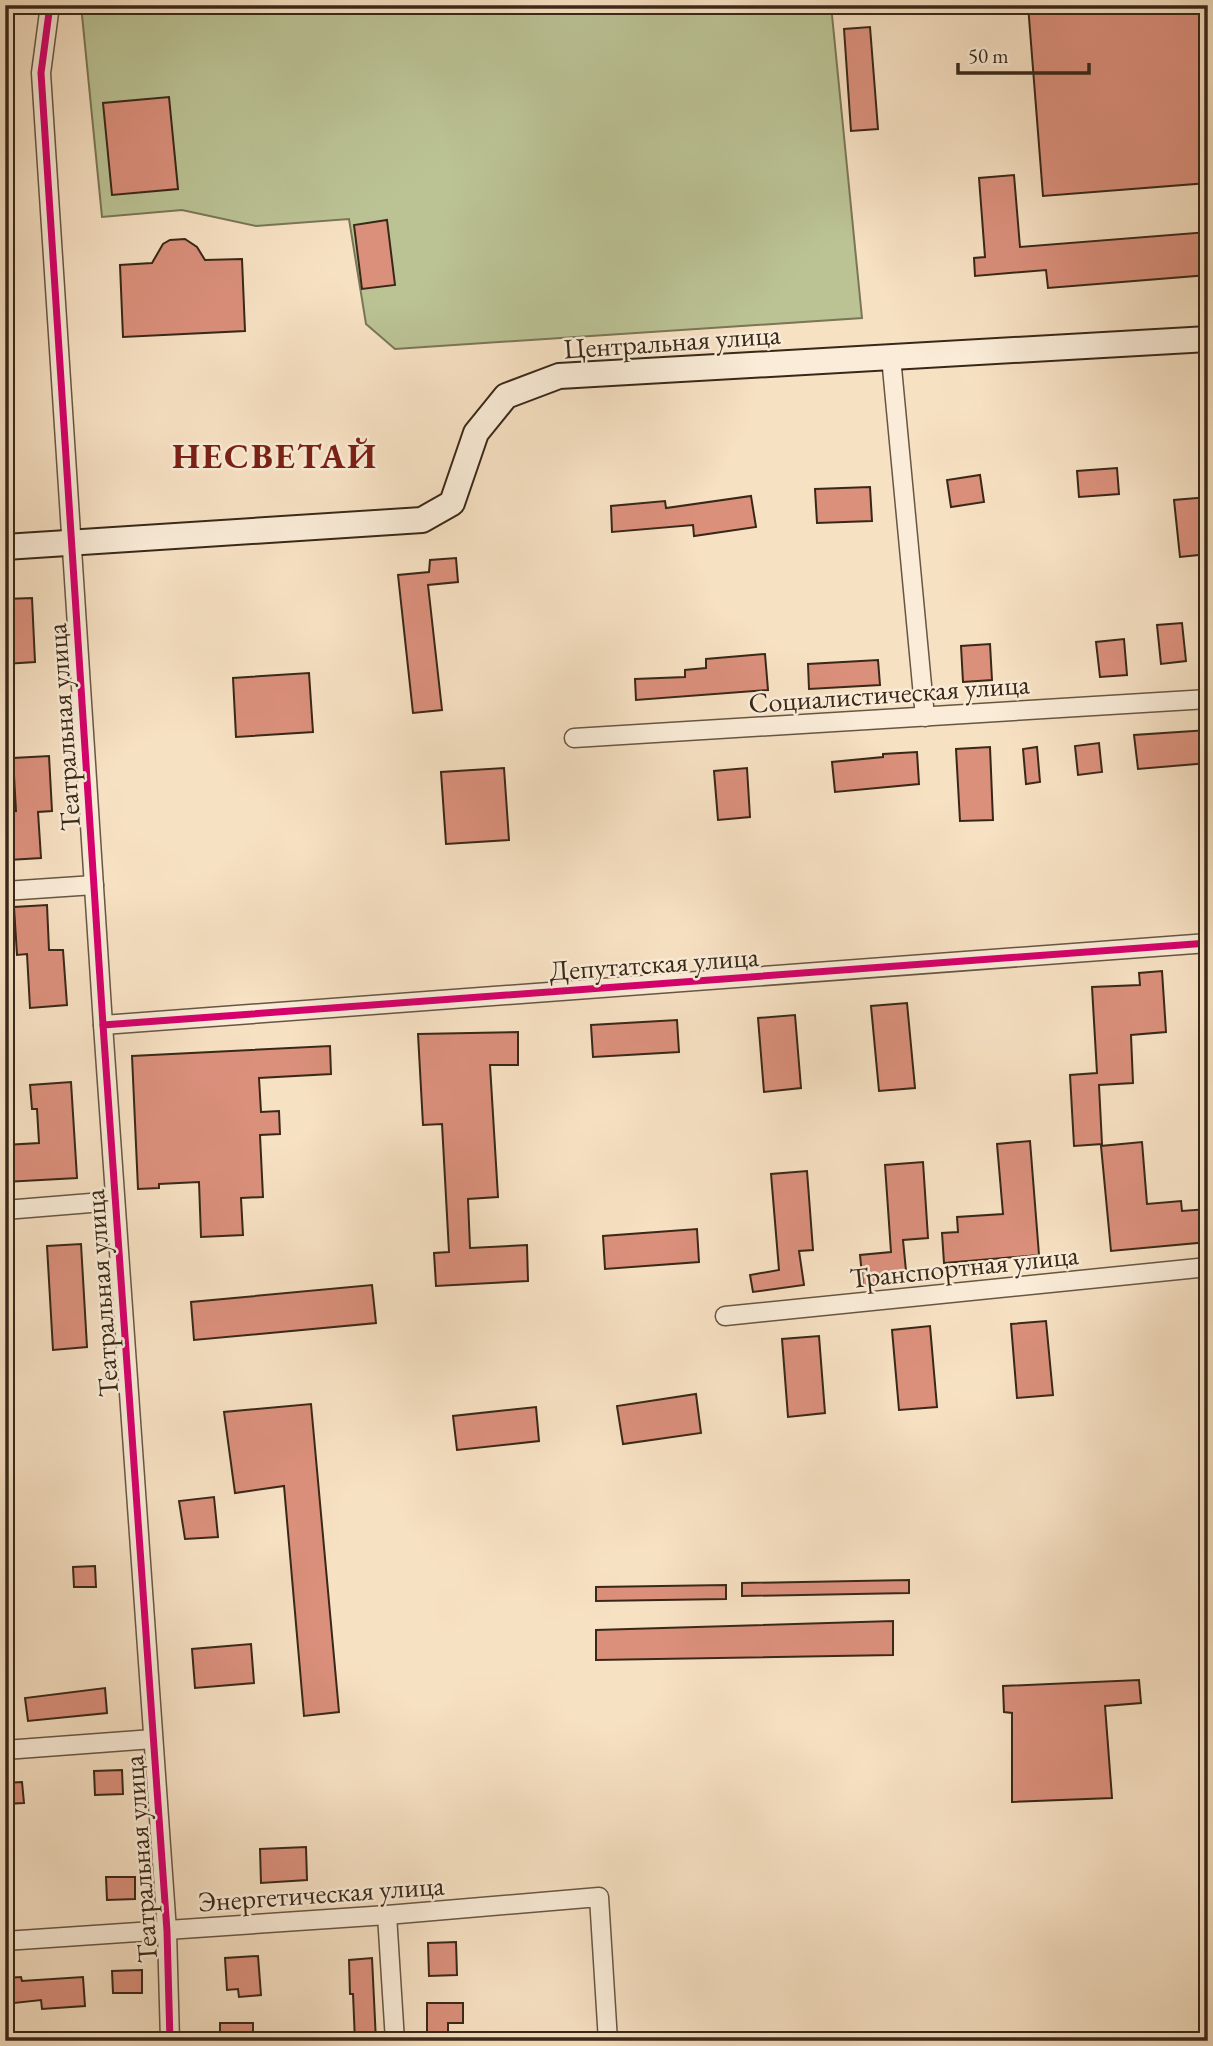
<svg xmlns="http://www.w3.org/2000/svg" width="1213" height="2046" font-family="'EB Garamond',serif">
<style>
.park{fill:#bbc395;stroke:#7a7656;stroke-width:2}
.building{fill:#db907c;stroke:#392818;stroke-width:2}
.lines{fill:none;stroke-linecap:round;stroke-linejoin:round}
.street-casing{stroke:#685643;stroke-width:21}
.secondary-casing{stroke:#392818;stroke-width:28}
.street{stroke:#faecd8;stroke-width:18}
.secondary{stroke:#faecd8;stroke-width:24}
.cycleway-casing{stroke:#faecd8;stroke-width:11}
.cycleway{stroke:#d6006c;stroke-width:7}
.labels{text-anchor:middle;stroke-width:5;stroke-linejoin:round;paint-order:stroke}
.street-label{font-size:28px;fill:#392818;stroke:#faecd8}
.district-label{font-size:35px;font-weight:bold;letter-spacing:2px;fill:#7a1f14;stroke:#faecd8}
</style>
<rect width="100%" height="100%" fill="#f7e1c3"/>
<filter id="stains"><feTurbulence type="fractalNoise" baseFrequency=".00286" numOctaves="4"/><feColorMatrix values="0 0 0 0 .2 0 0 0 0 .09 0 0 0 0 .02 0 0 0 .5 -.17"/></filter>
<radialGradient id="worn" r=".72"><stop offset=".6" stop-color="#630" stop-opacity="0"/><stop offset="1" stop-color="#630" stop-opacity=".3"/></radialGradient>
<path class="park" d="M81,5H831L862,318L395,349L366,324L349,219L256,226L182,210L102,217Z"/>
<g class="building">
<path d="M1028,5H1208V183L1043,196Z"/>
<path d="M870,27L878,129L851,131L844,29Z"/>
<path d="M169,97L178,189L112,195L103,103Z"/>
<path d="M1014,175L1020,247L1208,232V275L1048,288L1046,270L975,276L974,258L985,257L979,178Z"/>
<path d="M387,220L395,285L362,289L354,225Z"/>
<path d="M185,239L197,247L205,260L242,259L245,331L123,337L120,265L152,263L163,244L170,240Z"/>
<path d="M1117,468L1119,494L1079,497L1077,471Z"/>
<path d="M980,475L984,502L951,507L947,480Z"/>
<path d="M870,487L872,521L817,523L815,489Z"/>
<path d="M751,496L756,527L694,536L693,525L612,532L611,506L665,501L666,508Z"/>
<path d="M1208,497V554L1180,557L1174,500Z"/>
<path d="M456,558L458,582L428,585L442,710L413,713L398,575L429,572L430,560Z"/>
<path d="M32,598L35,662L5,664V599Z"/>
<path d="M1182,623L1186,661L1161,664L1157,625Z"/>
<path d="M1124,639L1127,675L1100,677L1096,642Z"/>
<path d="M990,644L992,680L963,682L961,646Z"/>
<path d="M765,654L768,690L636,700L635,679L685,677V670L706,668V659Z"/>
<path d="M878,660L880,685L809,689L808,664Z"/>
<path d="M309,673L313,732L236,737L233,678Z"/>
<path d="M1208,730V763L1138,769L1134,735Z"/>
<path d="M1099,743L1102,772L1078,775L1075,746Z"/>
<path d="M990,747L993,820L960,821L956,749Z"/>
<path d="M1037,747L1040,782L1026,784L1023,749Z"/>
<path d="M917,752L919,784L835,792L832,762L883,757V754Z"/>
<path d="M49,756L52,811L38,812L41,858L9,860L6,812L16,811L13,758Z"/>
<path d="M504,768L509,840L446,844L441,772Z"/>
<path d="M747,768L750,817L718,820L714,771Z"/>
<path d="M47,905L49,950H63L67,1005L30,1008L27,954L17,955L14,907Z"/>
<path d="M1162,971L1166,1032L1131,1035L1133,1083L1099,1085L1102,1144L1074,1146L1070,1075L1097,1073L1092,987L1140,985L1139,973Z"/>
<path d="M907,1003L915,1088L879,1091L871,1006Z"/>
<path d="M795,1015L801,1088L764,1092L758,1018Z"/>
<path d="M677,1020L679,1052L593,1057L591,1025Z"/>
<path d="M518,1032V1065H490L498,1197L468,1199L470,1248L527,1245L528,1281L436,1286L434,1253L449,1252L442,1124L423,1125L418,1034Z"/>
<path d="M330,1046L331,1074L259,1078L261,1112L279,1111L280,1134L260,1135L263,1197L241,1198L243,1235L201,1237L199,1182L159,1184V1188L138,1189L132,1056Z"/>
<path d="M71,1082L77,1178L5,1182V1145L39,1143L37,1109H32L30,1085Z"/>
<path d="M1030,1141L1039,1255L944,1263L942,1233L958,1232L957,1217L1003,1214L997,1144Z"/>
<path d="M1142,1142L1147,1204L1181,1201L1182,1211L1208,1209V1242L1111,1251L1101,1146Z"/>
<path d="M923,1162L928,1238L903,1240L907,1281L863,1285L860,1255L891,1252L885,1165Z"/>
<path d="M807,1171L813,1250L799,1251L804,1285L753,1292L750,1275L779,1270L771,1174Z"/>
<path d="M697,1229L699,1262L605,1269L603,1236Z"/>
<path d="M81,1244L87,1347L53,1350L47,1246Z"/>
<path d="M372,1285L376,1323L194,1340L191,1302Z"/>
<path d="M1046,1321L1053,1395L1017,1398L1011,1324Z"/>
<path d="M930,1326L937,1407L899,1410L892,1330Z"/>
<path d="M819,1336L825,1413L788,1417L782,1339Z"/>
<path d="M696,1394L701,1433L623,1444L617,1406Z"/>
<path d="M311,1404L339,1712L304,1716L284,1486L235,1493L224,1412Z"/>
<path d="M536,1407L539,1441L457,1450L453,1416Z"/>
<path d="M214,1497L218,1537L185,1539L179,1501Z"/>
<path d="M95,1566L96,1587H74L73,1567Z"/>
<path d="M909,1580V1593L742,1596V1583Z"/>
<path d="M726,1585V1599L596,1601V1587Z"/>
<path d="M893,1621V1655L596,1660V1630Z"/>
<path d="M251,1644L254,1683L195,1688L192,1649Z"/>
<path d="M1139,1680L1141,1703L1105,1706L1112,1798L1012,1802V1713L1004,1712L1003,1686Z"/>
<path d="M105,1688L107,1713L28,1721L25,1698Z"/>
<path d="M122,1770L123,1794L95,1795L94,1771Z"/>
<path d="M22,1782L24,1803L5,1804V1783Z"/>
<path d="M306,1847L307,1880L261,1883L260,1849Z"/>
<path d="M106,1877H135V1899L107,1900Z"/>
<path d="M456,1942L457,1975L429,1976L428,1943Z"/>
<path d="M258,1956L261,1995L239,1997L238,1989L227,1990L225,1958Z"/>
<path d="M372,1958L376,2041H355L353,1994H350L349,1960Z"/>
<path d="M142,1970V1993H113L112,1971Z"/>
<path d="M21,1977L22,1981L83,1977L85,2006L42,2009L41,2000L5,2004V1978Z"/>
<path d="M427,2003H463V2023H448V2039H427Z"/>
<rect x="220" y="2023" width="33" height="18"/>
</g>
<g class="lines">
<g class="street-casing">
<g id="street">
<path d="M50,5L41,73L103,1025L167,1931L170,2041"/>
<path d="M891,357L925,717"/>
<path d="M574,738L1208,699"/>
<path d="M5,891L94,885"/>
<path d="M103,1025L1208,943"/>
<path d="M5,1210L115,1201"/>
<path d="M725,1316L1208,1267"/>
<path d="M5,1750L153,1739"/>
<path d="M387,1915L395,2041"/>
<path d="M5,1941L387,1915L599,1897L608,2041"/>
</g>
</g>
<g class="secondary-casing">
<path id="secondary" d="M5,547L422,520L452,503L476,433L506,396L559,376L1208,339"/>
</g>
<use href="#street" class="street"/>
<use href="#secondary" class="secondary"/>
<g class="cycleway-casing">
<g id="cycleway">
<path d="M50,5L41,73L103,1025L167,1931L170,2041"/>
<path d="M103,1025L1208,943"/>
</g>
</g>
<use href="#cycleway" class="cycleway"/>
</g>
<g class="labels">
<g class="street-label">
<text transform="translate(672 341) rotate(-4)" y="10">Центральная улица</text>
<text transform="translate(889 693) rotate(-4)" y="10">Социалистическая улица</text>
<text transform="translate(63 727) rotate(-94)" y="10">Театральная улица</text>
<text transform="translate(654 963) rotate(-4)" y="10">Депутатская улица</text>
<text transform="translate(964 1266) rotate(-6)" y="10">Транспортная улица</text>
<text transform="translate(101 1293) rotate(-94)" y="10">Театральная улица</text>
<text transform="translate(140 1859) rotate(-94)" y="10">Театральная улица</text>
<text transform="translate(321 1893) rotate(-4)" y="10">Энергетическая улица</text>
</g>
<g class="district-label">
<text x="275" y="468">НЕСВЕТАЙ</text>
</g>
</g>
<rect width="1213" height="2046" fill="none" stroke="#f7e1c3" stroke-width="28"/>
<rect x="7" y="7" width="1199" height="2032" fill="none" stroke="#392818" stroke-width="3.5"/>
<rect x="14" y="14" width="1185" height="2018" fill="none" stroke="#392818" stroke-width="2"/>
<path d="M958 63v10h131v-10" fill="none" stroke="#392818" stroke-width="3.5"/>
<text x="968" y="63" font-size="21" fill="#392818" stroke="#faecd8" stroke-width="5" paint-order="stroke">50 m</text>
<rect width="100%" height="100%" filter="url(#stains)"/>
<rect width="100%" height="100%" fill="url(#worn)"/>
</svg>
